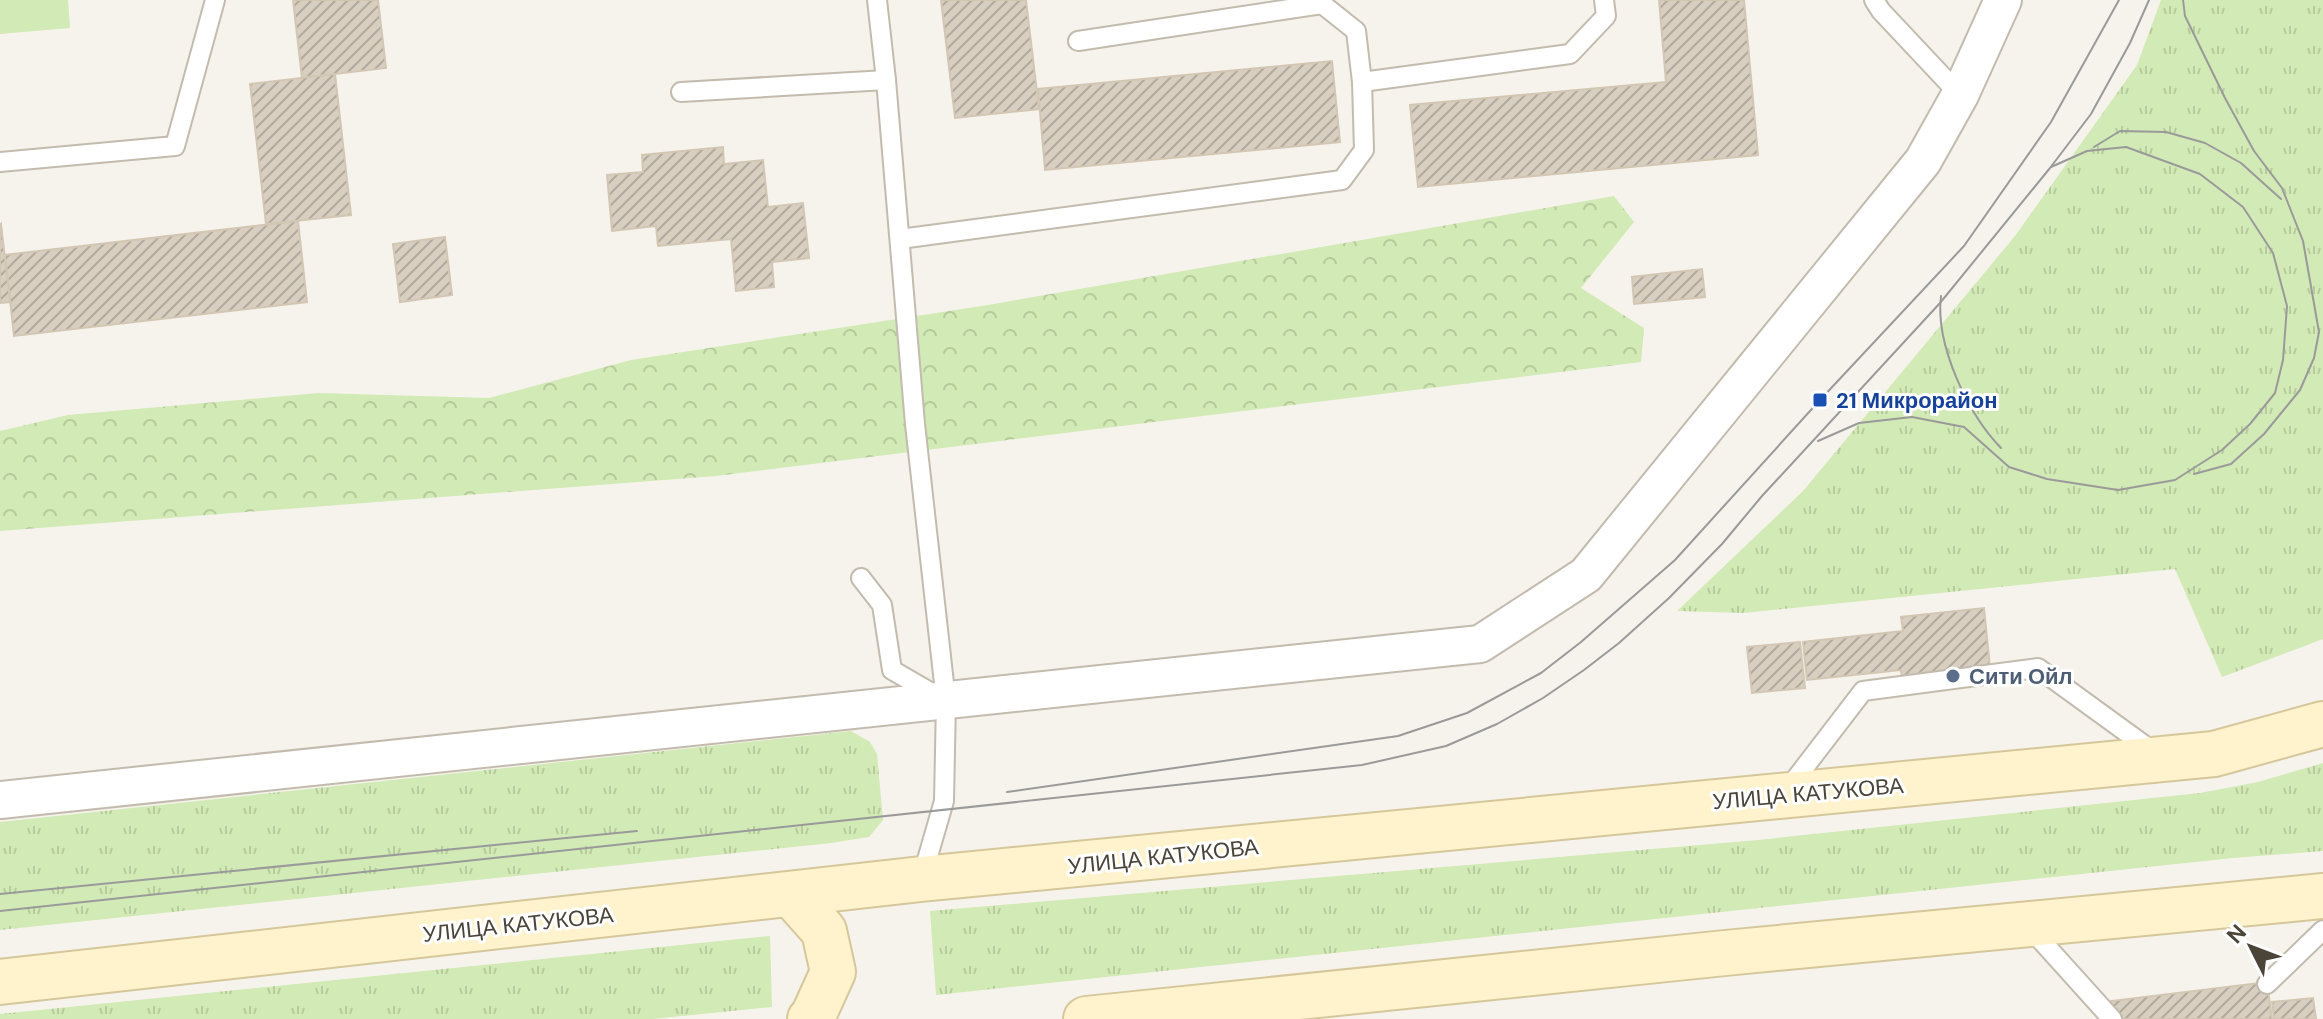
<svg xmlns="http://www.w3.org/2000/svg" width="2323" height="1019" font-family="'DM Sans',sans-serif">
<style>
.grass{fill:url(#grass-tufts)}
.forest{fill:url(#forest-crowns)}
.pitch{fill:#d2eab5}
.building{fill:url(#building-hatch);stroke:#d3c7b4;stroke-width:2}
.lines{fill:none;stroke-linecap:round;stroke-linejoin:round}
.service-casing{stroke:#c2bbae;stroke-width:22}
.minor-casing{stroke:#c2bbae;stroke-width:40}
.secondary-casing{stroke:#d6c79b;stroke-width:48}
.service{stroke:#fff;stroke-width:18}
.minor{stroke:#fff;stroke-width:36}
.secondary{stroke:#fff3cd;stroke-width:44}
.tram{stroke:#9a9a9a;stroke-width:2}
.transit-dot{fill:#1a4fb4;stroke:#fff;stroke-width:3}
.service-dot{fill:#5c6f8a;stroke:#fff;stroke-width:3}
.labels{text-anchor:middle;stroke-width:6;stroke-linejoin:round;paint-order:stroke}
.transit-label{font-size:22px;font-weight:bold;fill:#164399;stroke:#fff;text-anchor:start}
.service-label{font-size:22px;font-weight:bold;fill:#4e5e75;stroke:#fff;text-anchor:start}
.street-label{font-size:22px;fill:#4b4439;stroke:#fff}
</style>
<defs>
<pattern id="grass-tufts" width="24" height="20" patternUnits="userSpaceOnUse" patternTransform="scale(2)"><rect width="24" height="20" fill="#d2eab5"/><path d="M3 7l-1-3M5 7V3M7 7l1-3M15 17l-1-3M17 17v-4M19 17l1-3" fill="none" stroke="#b6ca9c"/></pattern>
<pattern id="forest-crowns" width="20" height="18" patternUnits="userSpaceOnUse" patternTransform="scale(2)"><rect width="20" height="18" fill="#d2eab5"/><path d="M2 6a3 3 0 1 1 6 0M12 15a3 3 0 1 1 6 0" fill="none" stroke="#b6ca9c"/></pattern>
<pattern id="building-hatch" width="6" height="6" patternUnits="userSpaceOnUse" patternTransform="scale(2)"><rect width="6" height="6" fill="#d8cfc1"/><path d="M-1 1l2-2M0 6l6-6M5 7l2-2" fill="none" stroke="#b1aa9e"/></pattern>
</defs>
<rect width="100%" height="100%" fill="#f6f3ec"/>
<g class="grass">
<path d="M2161,0H2323V639L2222,677L2175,569L1744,613L1677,611L1803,491L2015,236L2137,65Z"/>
<path d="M851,731L870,742L877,754L883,820L869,837L831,843L0,930V822Z"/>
<path d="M2323,763V851L2233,858L936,995L930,911L1758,840L2200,793L2258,782Z"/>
<path d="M770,936L772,1007L652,1019H0V1014Z"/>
</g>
<path class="forest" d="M1614,196L1634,222L1581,288L1644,328L1641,362L716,476L0,531V431L68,415L318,393L489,398L631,360L988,305Z"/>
<path class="pitch" d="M0,0H68L70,28L0,34Z"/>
<g class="building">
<path d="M293,0H378L386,68L302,78Z"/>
<path d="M941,0H1026L1039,109L955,118Z"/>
<path d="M1659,0H1744L1758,155L1418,187L1410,105L1666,82Z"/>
<path d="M1332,61L1340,142L1045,170L1038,89Z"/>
<path d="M335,74L351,215L266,224L250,84Z"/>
<path d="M723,147L724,164L763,160L768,207L803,203L809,258L772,262L774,287L736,291L731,239L658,246L656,226L612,231L607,175L643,172L642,155Z"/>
<path d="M298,221L307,302L14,336L5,255Z"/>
<path d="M1,224L10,302L0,303V225Z"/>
<path d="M445,237L452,295L400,302L393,244Z"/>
<path d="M1702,269L1705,297L1634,304L1632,277Z"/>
<path d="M1984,608L1991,677L1903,687L1901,670L1807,680L1803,642L1903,631L1901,617Z"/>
<path d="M1800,642L1805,688L1752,693L1747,647Z"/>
<path d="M2267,982L2272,1019H2113L2111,1001Z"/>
<path d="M2313,998L2316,1019H2274L2272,1002Z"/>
</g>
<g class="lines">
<g class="service-casing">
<g id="service">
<path d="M877,0L886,80L915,424L946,701L944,801L922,877"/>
<path d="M1874,0L1881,11L1960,95"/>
<path d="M1078,41L1322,4L1356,31L1362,82"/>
<path d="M681,92L886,80"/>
<path d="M0,162L175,146L215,0"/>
<path d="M900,239L1342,180L1364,150L1362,82L1570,54L1606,16L1604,0"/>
<path d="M861,578L882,605L892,670L937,696"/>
<path d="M1787,790L1863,691L2038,668L2155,753"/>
<path d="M2030,928L2112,1019"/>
<path d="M2267,984L2323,930"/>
</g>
</g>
<g class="minor-casing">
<path id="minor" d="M0,800L1480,644L1586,575L1923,161L1960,95L2003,0"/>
</g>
<g class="secondary-casing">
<g id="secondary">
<path d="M791,894L824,931L833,972L813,1016L810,1019"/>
<path d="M0,982L921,879L2214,754L2323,724"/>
<path d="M1086,1019L1725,953L2323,896"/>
</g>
</g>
<use href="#service" class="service"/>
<use href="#minor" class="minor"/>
<use href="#secondary" class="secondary"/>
<g class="tram">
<path d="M2183,0L2185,16L2225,98L2254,151L2282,188L2303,241L2319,332L2314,358L2300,390L2264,434L2231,464L2194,474"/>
<path d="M2094,147L2120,131L2166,132L2205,143L2241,163L2281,199"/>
<path d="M1941,296C1935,345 1968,414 2001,448"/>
<path d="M1818,441L1859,423L1912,417L1964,427L2009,467L2047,479L2118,490L2175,480L2222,450L2250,424L2275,393L2283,360L2287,306L2273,253L2243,207L2200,174L2126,147L2087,151L2051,167"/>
<path d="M1007,792L1398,736L1467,713L1541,673L1581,642L1675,560L1820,400L1964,246L2051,122L2119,0"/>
<path d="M0,894L637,831"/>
<path d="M0,911L1362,765L1446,746L1497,724L1543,698L1584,670L1619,643L1669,598L1722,544L1762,496L1940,303L2050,168L2091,114L2130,43L2149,0"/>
</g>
</g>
<rect class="transit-dot" x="1812" y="392" width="16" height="16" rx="4"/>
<circle class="service-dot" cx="1953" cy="676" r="8"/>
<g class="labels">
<g class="transit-label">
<text x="1836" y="408">21 Микрорайон</text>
</g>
<g class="service-label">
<text x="1969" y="684">Сити Ойл</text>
</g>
<g class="street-label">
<text transform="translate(1808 793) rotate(-5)" y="8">УЛИЦА КАТУКОВА</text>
<text transform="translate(1163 856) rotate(-6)" y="8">УЛИЦА КАТУКОВА</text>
<text transform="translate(518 924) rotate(-6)" y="8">УЛИЦА КАТУКОВА</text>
</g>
</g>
<g transform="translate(2251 947) rotate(312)" stroke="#ffffff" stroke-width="6" paint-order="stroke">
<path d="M0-6L14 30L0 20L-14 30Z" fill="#4b4439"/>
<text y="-12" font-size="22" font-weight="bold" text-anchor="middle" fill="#4b4439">N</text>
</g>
</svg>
